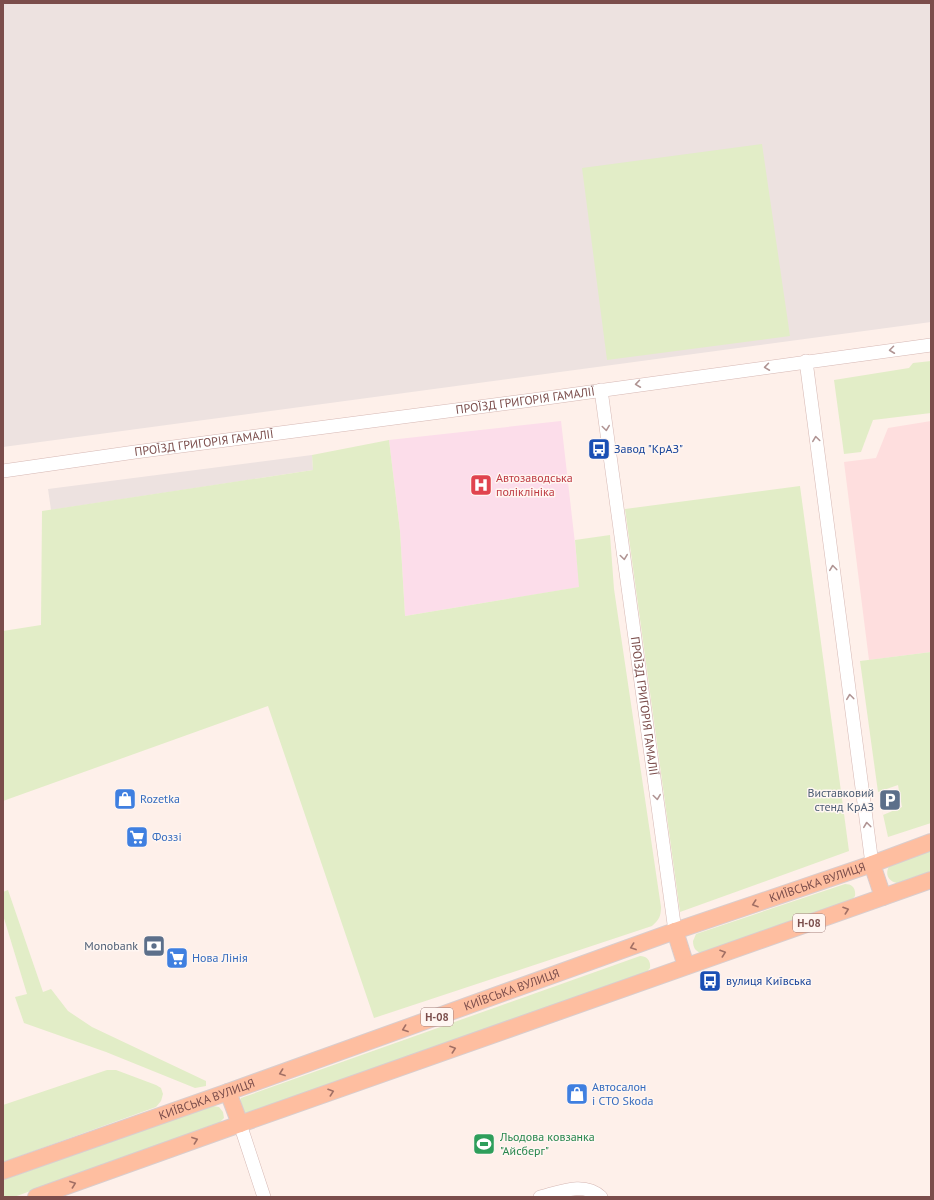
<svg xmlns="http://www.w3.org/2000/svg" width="934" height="1200" font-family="'PT Sans',sans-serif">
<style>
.commercial{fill:#fedede}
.industrial{fill:#ede2e0}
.medical{fill:#fcddea}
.green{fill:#e2edc7;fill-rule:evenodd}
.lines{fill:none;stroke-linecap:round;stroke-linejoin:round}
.minor-casing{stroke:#d6b8b4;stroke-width:14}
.major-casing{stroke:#dacdcd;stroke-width:18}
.minor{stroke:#fff;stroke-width:13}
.major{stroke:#febea0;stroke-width:16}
.oneway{stroke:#b09493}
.oneway2{stroke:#a26f64}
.labels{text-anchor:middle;stroke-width:3;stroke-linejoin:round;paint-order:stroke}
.shield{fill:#fff6f2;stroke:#a3807d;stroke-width:1}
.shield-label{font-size:11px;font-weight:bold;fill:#7b4d4b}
.street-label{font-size:12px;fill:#7b4d4b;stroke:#fff6f2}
.transit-label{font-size:12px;fill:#164399;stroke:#fff6f2;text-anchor:start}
.health-label{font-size:12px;fill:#be3a42;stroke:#fff6f2;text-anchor:start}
.service-label{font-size:12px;fill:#4e5e75;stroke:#fff6f2;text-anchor:end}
.shop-label{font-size:12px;fill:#366cbe;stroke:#fff6f2;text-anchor:start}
.leisure-label{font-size:12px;fill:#27864d;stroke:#fff6f2;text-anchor:start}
</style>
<rect width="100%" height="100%" fill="#fef0ea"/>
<path class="commercial" d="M931,421V652L869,660L844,462L876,458L888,428Z"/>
<g class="industrial">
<path d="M3,3H931V322L3,447Z"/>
<path d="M312,455L313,470L51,510L48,489Z"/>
</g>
<path class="medical" d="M561,421L580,587L405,616L400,531L389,440Z"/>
<g class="green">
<path d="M762,144L790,336L607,360L582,168Z"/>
<path d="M931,361V413L873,420L861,452L844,454L834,380L909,368L913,363Z"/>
<path d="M389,440L400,531L405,616L579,587L575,540L610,535L614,589L661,907C661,916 659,920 652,926L374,1018L268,706L3,801V631L41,625L42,511L313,470L312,455Z"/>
<path d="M800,486L849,851L680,912L625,509Z"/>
<path d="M931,652V823L888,837L878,792L860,661ZM898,785L902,807L883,815L878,792Z"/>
<path d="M931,850V871L897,883C887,881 884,872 891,864Z"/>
<path d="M845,884C852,884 856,888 855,896L851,901L703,954C696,952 693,948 693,941L696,934Z"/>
<path d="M8,890L43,992L51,989L68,1011L92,1027L206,1081V1086L195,1088L106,1052L24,1023L15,997L27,994L3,915V892Z"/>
<path d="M640,956C647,956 651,961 650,968L646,973L246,1114C241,1111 239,1103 241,1098Z"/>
<path d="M107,1070H116L156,1085L161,1088L163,1094L161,1101L156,1107L3,1162V1105Z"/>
<path d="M213,1106L219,1107L223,1112L224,1118L219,1123L14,1197H3V1180Z"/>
</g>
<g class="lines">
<g class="minor-casing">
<g id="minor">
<path d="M806,361L872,864"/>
<path id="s1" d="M601,390L675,931"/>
<path id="s2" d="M3,471L135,452L532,400L931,345"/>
<path d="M240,1124L264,1197"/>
<path d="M540,1197C560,1192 584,1181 601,1197"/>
</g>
</g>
<g class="major-casing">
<g id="major">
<path d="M872,864L883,897"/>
<path d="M675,931L686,966"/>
<path d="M228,1092L240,1124"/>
<path id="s3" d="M3,1171L228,1092L675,931L872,864L931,842"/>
<path d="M36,1197L240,1124L931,880"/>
</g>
</g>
<use href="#minor" class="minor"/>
<use href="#major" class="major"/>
</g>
<defs><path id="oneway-chevron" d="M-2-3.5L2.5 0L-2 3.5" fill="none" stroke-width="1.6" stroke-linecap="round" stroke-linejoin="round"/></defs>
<g class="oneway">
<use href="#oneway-chevron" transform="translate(892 350) rotate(173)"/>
<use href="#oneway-chevron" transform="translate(767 367) rotate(172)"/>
<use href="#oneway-chevron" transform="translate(638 384) rotate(172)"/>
<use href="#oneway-chevron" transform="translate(606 428) rotate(82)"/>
<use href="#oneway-chevron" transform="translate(816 439) rotate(-98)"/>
<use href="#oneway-chevron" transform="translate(624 557) rotate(82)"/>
<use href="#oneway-chevron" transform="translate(833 568) rotate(-97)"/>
<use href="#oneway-chevron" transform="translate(850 697) rotate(-97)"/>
<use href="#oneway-chevron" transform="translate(657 797) rotate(82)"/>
<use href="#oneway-chevron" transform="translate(867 825) rotate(-97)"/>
</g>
<g class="oneway2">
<use href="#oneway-chevron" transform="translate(755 904) rotate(161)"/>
<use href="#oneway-chevron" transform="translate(846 910) rotate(-19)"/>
<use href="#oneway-chevron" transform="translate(633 947) rotate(160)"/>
<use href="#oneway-chevron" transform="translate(723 953) rotate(-19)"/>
<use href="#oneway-chevron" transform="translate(405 1029) rotate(160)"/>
<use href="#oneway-chevron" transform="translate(453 1049) rotate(-19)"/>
<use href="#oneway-chevron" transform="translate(282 1073) rotate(160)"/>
<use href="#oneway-chevron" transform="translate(331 1092) rotate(-19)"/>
<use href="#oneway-chevron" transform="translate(195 1140) rotate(-20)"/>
<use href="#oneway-chevron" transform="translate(73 1184) rotate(-20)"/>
</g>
<defs>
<g id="bus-square" transform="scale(1.15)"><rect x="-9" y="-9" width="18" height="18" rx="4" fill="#1a4fb4" stroke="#fff6f2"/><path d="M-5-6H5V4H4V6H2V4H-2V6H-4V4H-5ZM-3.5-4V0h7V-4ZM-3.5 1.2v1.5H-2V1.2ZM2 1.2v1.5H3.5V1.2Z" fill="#fff"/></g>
<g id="hospital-square" transform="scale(1.15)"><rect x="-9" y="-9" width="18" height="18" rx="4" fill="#e0444e" stroke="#fff6f2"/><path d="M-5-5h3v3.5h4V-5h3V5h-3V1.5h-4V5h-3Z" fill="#fff"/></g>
<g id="shop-square" transform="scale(1.15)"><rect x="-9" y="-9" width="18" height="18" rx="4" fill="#3f7fe0" stroke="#fff6f2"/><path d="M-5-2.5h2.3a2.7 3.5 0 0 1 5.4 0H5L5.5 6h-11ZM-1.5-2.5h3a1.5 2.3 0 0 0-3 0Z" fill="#fff"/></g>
<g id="parking-square" transform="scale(1.15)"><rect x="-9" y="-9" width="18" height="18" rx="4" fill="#5c6f8a" stroke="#fff6f2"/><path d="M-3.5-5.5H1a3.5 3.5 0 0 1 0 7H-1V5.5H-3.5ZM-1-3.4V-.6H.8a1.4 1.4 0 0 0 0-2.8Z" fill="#fff"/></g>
<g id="supermarket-square" transform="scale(1.15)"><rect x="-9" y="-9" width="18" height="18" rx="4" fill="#3f7fe0" stroke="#fff6f2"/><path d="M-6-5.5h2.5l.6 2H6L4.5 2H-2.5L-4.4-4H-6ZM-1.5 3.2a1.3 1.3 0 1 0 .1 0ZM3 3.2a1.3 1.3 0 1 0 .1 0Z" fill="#fff"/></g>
<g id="bank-square" transform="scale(1.15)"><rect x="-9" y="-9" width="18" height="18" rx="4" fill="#5c6f8a" stroke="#fff6f2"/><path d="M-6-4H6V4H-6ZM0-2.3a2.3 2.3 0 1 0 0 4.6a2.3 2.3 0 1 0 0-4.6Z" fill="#fff"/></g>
<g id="stadium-square" transform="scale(1.15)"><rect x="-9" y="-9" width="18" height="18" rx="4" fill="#2e9e5b" stroke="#fff6f2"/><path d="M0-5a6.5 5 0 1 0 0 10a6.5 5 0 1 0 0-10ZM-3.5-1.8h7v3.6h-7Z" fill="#fff"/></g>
</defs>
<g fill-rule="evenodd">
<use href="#bus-square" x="599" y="449"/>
<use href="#hospital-square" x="481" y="485"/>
<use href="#shop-square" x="125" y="799"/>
<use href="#parking-square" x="890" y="800"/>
<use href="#supermarket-square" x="137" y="837"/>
<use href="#bank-square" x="154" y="946"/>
<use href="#supermarket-square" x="177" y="958"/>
<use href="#bus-square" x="710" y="981"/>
<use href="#shop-square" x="577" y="1094"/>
<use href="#stadium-square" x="484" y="1144"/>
</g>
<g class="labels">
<g class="shield">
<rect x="793" y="914" width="32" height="18" rx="3"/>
<rect x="421" y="1008" width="32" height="18" rx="3"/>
</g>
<g class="shield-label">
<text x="809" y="927">Н-08</text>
<text x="437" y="1021">Н-08</text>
</g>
<g class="street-label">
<text dy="4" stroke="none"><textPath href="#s2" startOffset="527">ПРОЇЗД ГРИГОРІЯ ГАМАЛІЇ</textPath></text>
<text dy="4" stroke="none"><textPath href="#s2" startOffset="203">ПРОЇЗД ГРИГОРІЯ ГАМАЛІЇ</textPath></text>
<text dy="4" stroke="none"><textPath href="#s1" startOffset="319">ПРОЇЗД ГРИГОРІЯ ГАМАЛІЇ</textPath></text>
<text dy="4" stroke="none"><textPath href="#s3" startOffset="864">КИЇВСЬКА ВУЛИЦЯ</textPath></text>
<text dy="4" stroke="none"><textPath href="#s3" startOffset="540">КИЇВСЬКА ВУЛИЦЯ</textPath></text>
<text dy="4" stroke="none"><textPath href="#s3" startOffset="216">КИЇВСЬКА ВУЛИЦЯ</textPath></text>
</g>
<g class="transit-label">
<text x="614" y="453">Завод "КрАЗ"</text>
<text x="726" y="985">вулиця Київська</text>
</g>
<g class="health-label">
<text x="496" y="482">Автозаводська<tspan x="496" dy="14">поліклініка</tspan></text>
</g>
<g class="service-label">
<text x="874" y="797">Виставковий<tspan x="874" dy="14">стенд КрАЗ</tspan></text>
<text x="138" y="950">Monobank</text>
</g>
<g class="shop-label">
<text x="140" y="803">Rozetka</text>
<text x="152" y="841">Фоззі</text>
<text x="192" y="962">Нова Лінія</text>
<text x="592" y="1091">Автосалон<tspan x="592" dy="14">і СТО Skoda</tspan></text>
</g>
<g class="leisure-label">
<text x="500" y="1141">Льодова ковзанка<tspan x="500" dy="14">"Айсберг"</tspan></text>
</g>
</g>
<rect width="934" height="1200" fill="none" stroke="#7b4d4b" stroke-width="8"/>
</svg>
